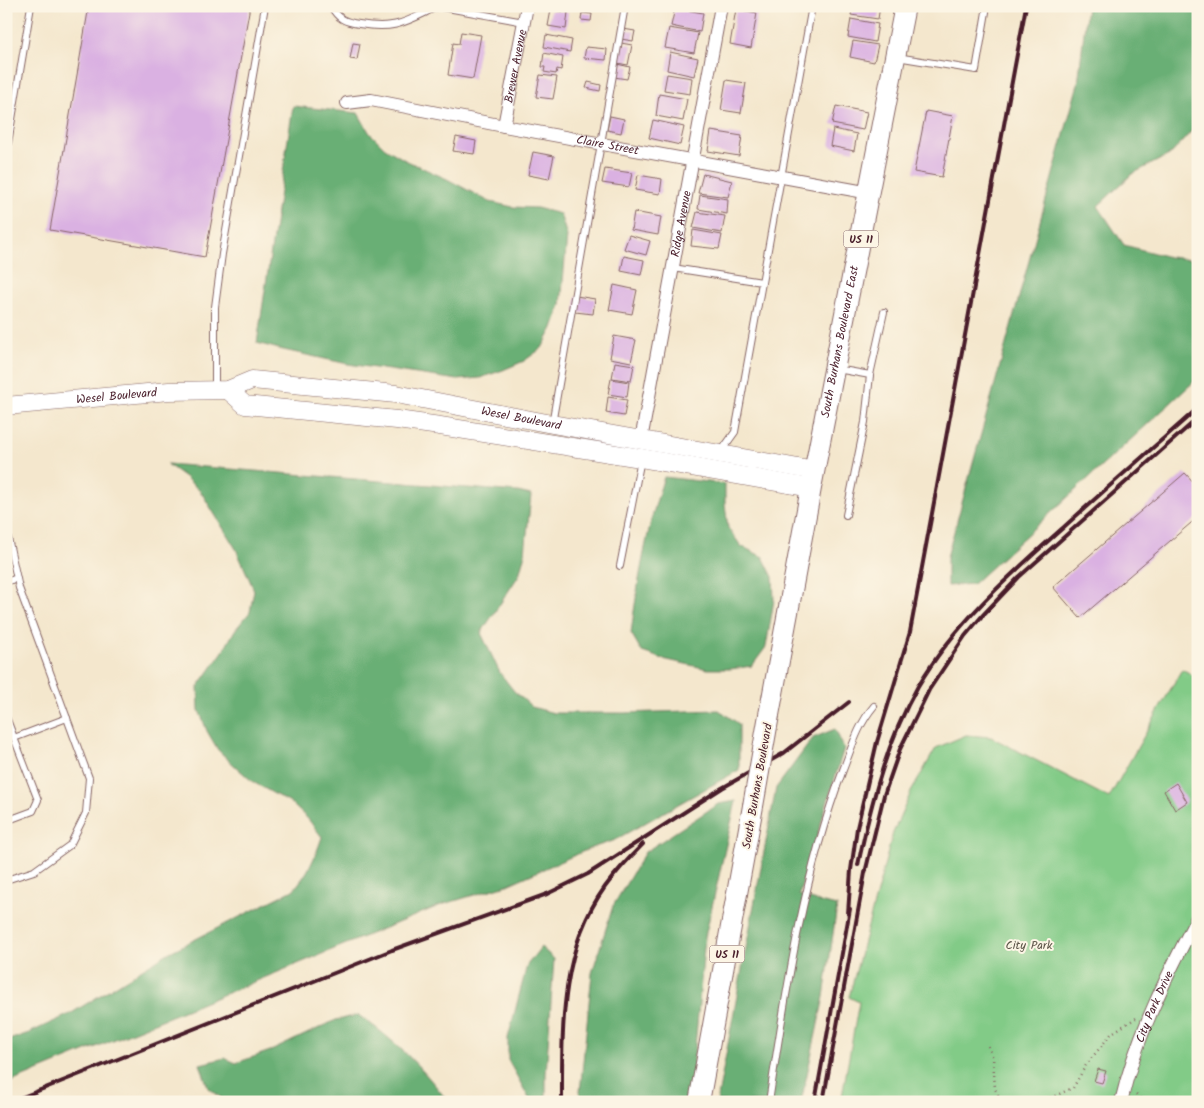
<svg xmlns="http://www.w3.org/2000/svg" width="1204" height="1108" font-family="Kalam,sans-serif">
<style>
.green{fill:#82cb87;stroke:#667559}
.forest{fill:#69af74;stroke:#5a6750}
.building{fill:#dab1e2}
.lines{fill:none;stroke-linecap:round;stroke-linejoin:round}
.lane-casing{stroke:#866564;stroke-width:8}
.street-casing{stroke:#866564;stroke-width:14}
.secondary-casing{stroke:#866564;stroke-width:19}
.primary-casing{stroke:#866564;stroke-width:22}
.path{stroke:#866564;stroke-width:2.5;stroke-dasharray:1 4;stroke-linecap:butt}
.lane{stroke:#fff;stroke-width:6}
.street{stroke:#fff;stroke-width:12}
.secondary{stroke:#fff;stroke-width:18}
.primary{stroke:#fff;stroke-width:20}
.rail{stroke:#4a1f2b;stroke-width:4}
.primary-bridge-casing{stroke:#866564;stroke-width:22;stroke-linecap:butt}
.primary-bridge{stroke:#fff;stroke-width:20}
.labels{text-anchor:middle;stroke-width:4;stroke-linejoin:round;paint-order:stroke}
.shield{fill:#fcf5e5;stroke:#7f5f63;stroke-width:1}
.shield-label{font-size:11px;font-weight:bold;fill:#4a1f2b}
.street-label{font-size:12px;fill:#4a1f2b;stroke:#fcf5e5}
.park-label{font-size:12px;fill:#5b5347;stroke:#fcf5e5}
</style>
<rect width="100%" height="100%" fill="#fcf5e5"/>
<filter id="ink" filterUnits="userSpaceOnUse"><feTurbulence type="fractalNoise" baseFrequency=".02" numOctaves="2"/><feDisplacementMap in="SourceGraphic" scale="10" xChannelSelector="R" yChannelSelector="G"/><feConvolveMatrix kernelMatrix="1 2 1 2 8 2 1 2 1" color-interpolation-filters="sRGB"/></filter>
<filter id="wash" filterUnits="userSpaceOnUse"><feTurbulence type="fractalNoise" baseFrequency=".0096" numOctaves="4" result="noise"/><feDisplacementMap in="SourceGraphic" scale="20" xChannelSelector="R" yChannelSelector="G"/><feGaussianBlur stdDeviation="1.12" result="paint"/><feColorMatrix in="noise" values="0 0 0 0 0 0 0 0 0 0 0 0 0 0 0 0 0 1.4 0 .05"/><feComposite in="paint" operator="in"/></filter>
<g filter="url(#wash)">
<rect width="100%" height="100%" fill="#f4e7cd"/>
<path class="green" d="M1182,669L1198,678V1102H841L859,1002L849,997L893,833L911,792L936,748L966,735L991,737L1109,798Z"/>
<g class="forest">
<path d="M1087,6H1198V124L1171,154L1132,174L1098,206L1124,245L1169,257L1198,260V378L973,584L947,586V557L1078,84Z"/>
<path d="M293,106L358,113L369,132L385,148L405,160L447,179L490,202L513,207L537,208L560,214L567,236L561,305L553,328L542,348L524,361L503,370L480,378L458,380L348,364L279,349L257,343Z"/>
<path d="M167,464L518,492L531,495L525,553L519,575L481,633L500,673L514,691L532,707L554,713H624L719,710L739,724V770L613,841L591,848L507,885L441,905L6,1084V1041L29,1033L70,1014L168,953L293,890C308,874 315,858 322,837L308,819L292,804L253,782L235,766L218,750L207,731L199,710L198,687L224,650L235,630L250,612L254,590L236,549L201,492L185,477Z"/>
<path d="M664,477L725,484V504L728,528L741,546L763,557L773,577L774,600L766,647L752,666L730,669H708L663,659L642,652L631,633C638,580 647,527 664,477Z"/>
<path d="M835,729L844,748L799,895L819,902L837,906L824,997L801,1102H717L776,788L813,738Z"/>
<path d="M736,801L705,937L690,1102H579L592,973L613,906L645,852L718,804Z"/>
<path d="M541,947L554,959L546,1074V1102H531L508,1060V1038L527,965Z"/>
<path d="M358,1015C393,1038 424,1069 448,1102H226L208,1087L200,1064L225,1058L236,1063L273,1050L336,1020Z"/>
</g>
<g id="blocks">
<g class="building">
<path d="M89,6H250L205,257L50,230Z"/>
<path d="M853,6H880L878,19L851,15Z"/>
<path d="M675,8L703,13L700,32L671,26Z"/>
<path d="M736,9L757,13L751,48L730,44Z"/>
<path d="M551,10L568,12L566,29L548,26Z"/>
<path d="M582,13L592,14L591,21L581,20Z"/>
<path d="M851,19L878,24L875,42L848,37Z"/>
<path d="M669,28L698,33L694,53L665,48Z"/>
<path d="M623,29L635,31L633,41L621,39Z"/>
<path d="M461,32L481,35L473,79L448,75L453,43L459,44Z"/>
<path d="M546,35L572,40L570,52L544,47Z"/>
<path d="M853,41L878,45L874,62L850,57Z"/>
<path d="M353,43L360,44L357,60L350,59Z"/>
<path d="M621,43L632,45L628,65L617,63Z"/>
<path d="M586,47L607,49L606,60L584,58Z"/>
<path d="M670,52L698,58L694,76L667,70Z"/>
<path d="M544,53L563,57L561,70L557,69L556,74L544,72L545,67H542Z"/>
<path d="M617,64L630,67L627,79L614,77Z"/>
<path d="M667,74L692,78L690,94L664,90Z"/>
<path d="M540,75L557,77L553,99L536,97Z"/>
<path d="M726,80L746,83L741,113L721,110Z"/>
<path d="M588,82L601,85L600,91L586,88Z"/>
<path d="M659,94L687,99L683,121L656,116Z"/>
<path d="M836,106L867,112L863,130L832,124Z"/>
<path d="M926,111L953,116L942,177L914,172Z"/>
<path d="M610,116L624,119L621,133L607,130Z"/>
<path d="M653,120L684,127L680,145L649,138Z"/>
<path d="M833,129L857,134L854,151L830,146Z"/>
<path d="M711,131L742,136L739,156L708,151Z"/>
<path d="M456,137L476,141L474,154L453,151Z"/>
<path d="M533,152L554,156L549,179L528,175Z"/>
<path d="M605,169L632,173L629,187L602,183Z"/>
<path d="M703,174L732,181L728,197L698,193Z"/>
<path d="M638,175L662,179L660,194L635,190Z"/>
<path d="M700,195L728,199L727,214L698,209Z"/>
<path d="M634,212L661,217L658,235L631,230Z"/>
<path d="M697,212L725,216L722,233L693,228Z"/>
<path d="M693,230L722,235L719,249L691,246Z"/>
<path d="M629,235L650,241L646,255L624,249Z"/>
<path d="M624,256L644,260L641,275L621,271Z"/>
<path d="M614,285L637,290L632,314L609,310Z"/>
<path d="M576,296L595,299L593,314L575,312Z"/>
<path d="M614,336L636,340L631,362L610,358Z"/>
<path d="M615,362L634,365L631,381L612,378Z"/>
<path d="M611,379L629,382L627,397L608,394Z"/>
<path d="M608,397L627,400L624,416L606,413Z"/>
<path d="M1185,473L1198,487V517L1080,618L1053,587Z"/>
<path d="M1176,783L1187,802L1175,810L1164,791Z"/>
<path d="M1098,1069L1106,1071L1102,1083L1094,1081Z"/>
</g>
</g>
</g>
<g filter="url(#ink)">
<use href="#blocks" fill-opacity="0" stroke="#866564" stroke-width="1"/>
<g class="lines">
<g class="lane-casing">
<g id="lane">
<path d="M331,6C338,19 345,22 359,24C396,30 405,22 437,7"/>
<path d="M436,6L524,22"/>
<path d="M897,57L976,70L987,6"/>
<path d="M6,155L31,6"/>
<path d="M673,268L762,282"/>
<path d="M837,369L870,375L884,312"/>
<path d="M215,389V307L222,254L265,6"/>
<path d="M552,424L625,6"/>
<path d="M720,453L735,432L812,6"/>
<path d="M846,515L865,422L870,375"/>
<path d="M6,518L8,538L19,588L89,778L86,813L70,845L34,871L6,880"/>
<path d="M620,566L641,459"/>
<path d="M6,582L17,578"/>
<path d="M6,717L38,800L33,811L6,821"/>
<path d="M14,738L67,718"/>
<path d="M769,1102C786,991 803,875 843,770C852,747 858,725 874,706"/>
</g>
</g>
<g class="street-casing">
<g id="street">
<path id="s1" d="M347,103L371,100L504,126L870,193"/>
<path id="s2" d="M504,126L527,6"/>
<path id="s3" d="M641,440L721,6"/>
<path id="s4" d="M1121,1102C1136,1037 1167,975 1198,916"/>
</g>
</g>
<g class="secondary-casing">
<g id="secondary">
<path d="M228,390L245,405L397,420L440,426L641,458L811,488"/>
<path id="s5" d="M6,406L169,391L228,390L252,380L396,394L552,424L815,471"/>
</g>
</g>
<g class="primary-casing">
<g id="primary">
<path id="s6" d="M769,715L811,488L905,6"/>
<path d="M699,1102L753,806"/>
</g>
</g>
<g class="path">
<path d="M988,1046L993,1058L995,1089L1002,1102"/>
<path d="M1136,1094L1144,1102"/>
<path d="M1041,1102L1073,1088L1086,1065L1112,1033L1136,1018"/>
</g>
<use href="#lane" class="lane"/>
<use href="#street" class="street"/>
<use href="#secondary" class="secondary"/>
<use href="#primary" class="primary"/>
<g class="rail">
<path d="M858,865C871,803 887,741 918,686C955,623 1011,574 1065,526C1109,486 1154,447 1198,408"/>
<path d="M848,914L851,870L857,828L877,742L910,632L1026,6"/>
<path d="M10,1102L392,950L547,894L588,874L722,788L784,753L849,702"/>
<path d="M562,1102C562,1029 560,949 605,887C616,872 629,858 643,844"/>
<path d="M815,1102L850,909"/>
<path d="M823,1102L865,873L884,795L900,749L929,690L965,636L982,616L1019,577L1198,418"/>
</g>
<g class="primary-bridge-casing">
<path id="primary-bridge" d="M753,806L769,715"/>
</g>
<use href="#primary-bridge" class="primary-bridge"/>
</g>
</g>
<g class="labels">
<g class="shield">
<rect x="843.5" y="230.5" width="35" height="17" rx="4"/>
<rect x="709.5" y="945.5" width="35" height="17" rx="4"/>
</g>
<g class="shield-label">
<text x="861" y="243">US 11</text>
<text x="727" y="958">US 11</text>
</g>
<g class="street-label">
<text dy="4" stroke="none"><textPath href="#s2" startOffset="61">Brewer Avenue</textPath></text>
<text dy="4" stroke="none"><textPath href="#s1" startOffset="265">Claire Street</textPath></text>
<text dy="4" stroke="none"><textPath href="#s3" startOffset="220">Ridge Avenue</textPath></text>
<text dy="4" stroke="none"><textPath href="#s6" startOffset="380">South Burhans Boulevard East</textPath></text>
<text dy="4" stroke="none"><textPath href="#s5" startOffset="111">Wesel Boulevard</textPath></text>
<text dy="4" stroke="none"><textPath href="#s5" startOffset="521">Wesel Boulevard</textPath></text>
<text transform="translate(757 786) rotate(-80)" y="4">South Burhans Boulevard</text>
<text dy="4" stroke="none"><textPath href="#s4" startOffset="101">City Park Drive</textPath></text>
</g>
<g class="park-label">
<text x="1029" y="949">City Park</text>
</g>
</g>
<rect width="1204" height="1108" fill="none" stroke="#fcf5e5" stroke-width="25"/>
</svg>
